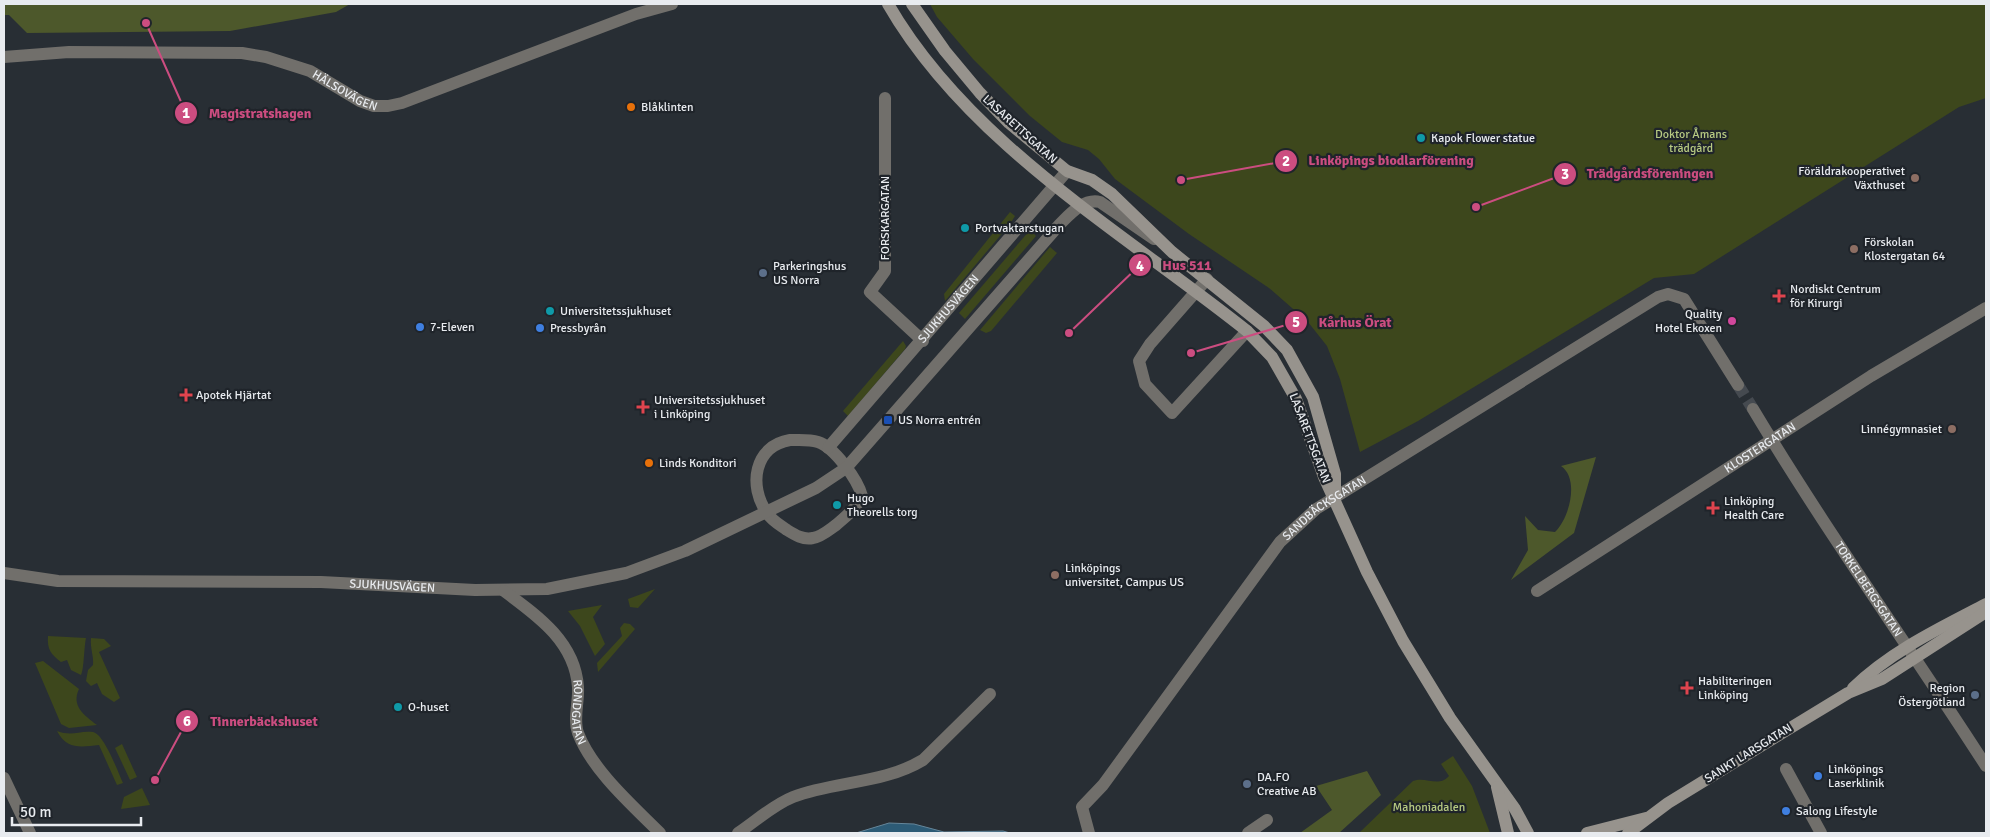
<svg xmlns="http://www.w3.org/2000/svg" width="1990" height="837" font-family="Signika,sans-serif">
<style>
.green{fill:#3d471c}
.forest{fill:#4d582b}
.water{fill:#2d5b76;stroke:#65869a}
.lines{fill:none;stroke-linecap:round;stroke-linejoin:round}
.street-tunnel{stroke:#454a50;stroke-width:12;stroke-dasharray:12 6;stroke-linecap:butt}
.street{stroke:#716f6b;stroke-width:12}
.secondary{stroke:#97938d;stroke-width:12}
.food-dot{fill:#e8710a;stroke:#1f242a;stroke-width:2}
.culture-dot{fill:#0f9aa8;stroke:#1f242a;stroke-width:2}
.education-dot{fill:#8d6e63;stroke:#1f242a;stroke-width:2}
.service-dot{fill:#5c6f8a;stroke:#1f242a;stroke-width:2}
.health-dot{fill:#e0444e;stroke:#1f242a;stroke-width:2}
.hotel-dot{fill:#d1479c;stroke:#1f242a;stroke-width:2}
.shop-dot{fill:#3f7fe0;stroke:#1f242a;stroke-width:2}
.transit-dot{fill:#1a4fb4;stroke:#1f242a;stroke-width:2}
.labels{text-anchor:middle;stroke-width:4.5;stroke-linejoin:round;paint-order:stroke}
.street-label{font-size:12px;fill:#e8ebef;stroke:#1f242a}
.poi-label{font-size:12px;fill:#e8ebef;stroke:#1f242a;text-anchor:start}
.park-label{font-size:12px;fill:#b7ca82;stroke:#1f242a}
.leader{fill:none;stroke:#cc4d80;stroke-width:2}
.callout-dot{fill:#cc4d80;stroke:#1f242a;stroke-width:2}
.mark-label{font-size:15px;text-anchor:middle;font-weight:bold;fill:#fff}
.callout-label{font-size:14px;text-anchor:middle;font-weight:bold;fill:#cc4d80;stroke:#1f242a;stroke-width:4.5;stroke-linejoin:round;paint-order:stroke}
</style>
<rect width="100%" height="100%" fill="#282e34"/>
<g class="green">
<path d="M930,4H1986V98L1959,107L1694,274L1654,278L1418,421L1360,452L1340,379L1327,346L1308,322L1269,288L1189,234L1115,179L1099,159L1088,150L1062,142L1030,116L973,59L937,17Z"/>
<path d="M1010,212L1015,216L1010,224L945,301L944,294Z"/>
<path d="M1030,230L1036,236L965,319L959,313Z"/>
<path d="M1050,247L1057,253L991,331L986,333L980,330Z"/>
<path d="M903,341L906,346L905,349L848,416L843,411Z"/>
<path d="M655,589L638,608L630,607L628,599Z"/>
<path d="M602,605L593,617L605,644L595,656L580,626L568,611Z"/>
<path d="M624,623L630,624L635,629L598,672L597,663L622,636L620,628Z"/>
<path d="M48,636L86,638C84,647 84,670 81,675L71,670L67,660L61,662C51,654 47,650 48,636Z"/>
<path d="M91,638L104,639L111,646L99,652L120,698L114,702L102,694L97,683L91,686L86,681L88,670L93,665C94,656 90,649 91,638Z"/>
<path d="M43,661L79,689C71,706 84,715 97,725L69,728L61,724L35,663Z"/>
<path d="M57,731C73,737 79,730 93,732C104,734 118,772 123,783L117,785L99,745C81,747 67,750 57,731Z"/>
<path d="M122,744L137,777L130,780L115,748Z"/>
<path d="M1453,756L1472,786L1490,833H1359L1413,781C1426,776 1438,788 1449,776L1441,764Z"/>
<path d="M142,788L150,805L121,809L124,797Z"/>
</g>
<g class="forest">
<path d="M4,4H350L336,12L230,31L27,33L9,15H4Z"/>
<path d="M1596,457L1574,533L1511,580L1528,550L1525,516L1538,530L1555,532C1569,519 1580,479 1561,466Z"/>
<path d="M1367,771L1381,795L1339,833H1300L1332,810L1316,786Z"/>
</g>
<path class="water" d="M889,823L914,824L944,832L1003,831L1010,833H856Z"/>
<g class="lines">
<path class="street-tunnel" d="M1738,385L1753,409"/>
<g class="street">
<path id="s1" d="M4,57L69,52L242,53L266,57L310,71L360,101L374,106H388L402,103L636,14L672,4"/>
<path d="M885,98V271L870,292L923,341"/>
<path d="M1207,279L1150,344L1139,361L1145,384L1172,413L1247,331"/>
<path id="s2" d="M1753,409C1826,531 1909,646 1986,766"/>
<path d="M790,440C799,440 809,439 818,442C834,447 858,480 862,496C856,509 846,516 836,525C829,530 821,537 813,538C803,540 795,535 787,530C780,525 772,521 767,513C748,486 754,446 790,440Z"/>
<path id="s3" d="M828,448L1067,171"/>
<path id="s4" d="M4,573L58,581L321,582L475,590L547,589L626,573L685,551L816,488L846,468L1060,224C1070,214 1084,198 1100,202L1154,239"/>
<path id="s5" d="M504,591C538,616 575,642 578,687C579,702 573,719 578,733C592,770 632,805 660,833"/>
<path id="s6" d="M1537,591L1871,376L1986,308"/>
<path d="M1786,769L1821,833"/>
<path d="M4,778L30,833"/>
<path d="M738,833C756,821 773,805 793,797C835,781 883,784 923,760L990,694"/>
<path id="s7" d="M1089,833L1082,807L1103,785L1280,542L1316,509L1658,297L1668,294L1684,299L1738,385"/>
<path d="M1248,833L1267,820"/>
</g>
<g class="secondary">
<path d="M888,4C968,143 1124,233 1247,331L1272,357L1296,399L1324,477L1367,572L1403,641L1450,718L1515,809L1528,833"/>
<path d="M912,4L945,51L980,93L1009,123L1067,171L1092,180L1112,194L1172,252L1264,326L1287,350L1313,397L1335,474V497"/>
<path d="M1853,688C1891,651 1940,628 1986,604"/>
<path d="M1497,787L1508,833"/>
<path d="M1587,833L1646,818"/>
<path d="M1628,833L1668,803L1787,730L1848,693L1882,679L1986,612"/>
</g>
</g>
<g class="food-dot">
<circle cx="631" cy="107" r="5"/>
<circle cx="649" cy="463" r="5"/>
</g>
<g class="culture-dot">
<circle cx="1421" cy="138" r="5"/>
<circle cx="965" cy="228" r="5"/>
<circle cx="550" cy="311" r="5"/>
<circle cx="837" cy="505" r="5"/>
<circle cx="398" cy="707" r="5"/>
</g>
<g class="education-dot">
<circle cx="1915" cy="178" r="5"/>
<circle cx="1854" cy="249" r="5"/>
<circle cx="1952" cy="429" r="5"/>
<circle cx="1055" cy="575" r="5"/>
</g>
<g class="service-dot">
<circle cx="763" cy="273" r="5"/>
<circle cx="1975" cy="695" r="5"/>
<circle cx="1247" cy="784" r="5"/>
</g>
<g class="health-dot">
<path d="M1776.5 288.5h5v5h5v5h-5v5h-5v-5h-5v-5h5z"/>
<path d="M183.5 387.5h5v5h5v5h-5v5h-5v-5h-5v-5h5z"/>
<path d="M640.5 399.5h5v5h5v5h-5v5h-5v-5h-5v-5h5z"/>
<path d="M1710.5 500.5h5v5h5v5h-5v5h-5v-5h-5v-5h5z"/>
<path d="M1684.5 680.5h5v5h5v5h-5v5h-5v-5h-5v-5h5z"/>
</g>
<circle class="hotel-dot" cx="1732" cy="321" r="5"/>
<g class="shop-dot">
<circle cx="420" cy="327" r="5"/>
<circle cx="540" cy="328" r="5"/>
<circle cx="1818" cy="776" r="5"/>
<circle cx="1786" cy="811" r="5"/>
</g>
<rect class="transit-dot" x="883" y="415" width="10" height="10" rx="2.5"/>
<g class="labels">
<g class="street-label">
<text dy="4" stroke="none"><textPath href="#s1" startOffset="349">HÄLSOVÄGEN</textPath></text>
<text transform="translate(1020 129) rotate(42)" y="4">LASARETTSGATAN</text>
<text transform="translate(885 218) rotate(-90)" y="4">FORSKARGATAN</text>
<text dy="4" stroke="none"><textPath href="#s3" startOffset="184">SJUKHUSVÄGEN</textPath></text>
<text transform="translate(1310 438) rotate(69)" y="4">LASARETTSGATAN</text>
<text dy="4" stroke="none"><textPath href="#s6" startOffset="265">KLOSTERGATAN</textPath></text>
<text dy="4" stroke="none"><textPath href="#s7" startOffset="414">SANDBÄCKSGATAN</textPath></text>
<text dy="4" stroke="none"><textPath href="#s4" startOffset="389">SJUKHUSVÄGEN</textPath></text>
<text dy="4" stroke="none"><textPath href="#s2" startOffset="214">TORKELBERGSGATAN</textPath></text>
<text dy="4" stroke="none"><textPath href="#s5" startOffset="151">RONDGATAN</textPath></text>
<text transform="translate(1748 753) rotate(-32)" y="4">SANKT LARSGATAN</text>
</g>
<g class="poi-label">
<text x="641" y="111">Blåklinten</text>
<text x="1431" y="142">Kapok Flower statue</text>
<text x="1905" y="175" text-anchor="end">Föräldrakooperativet<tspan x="1905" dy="14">Växthuset</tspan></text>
<text x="975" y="232">Portvaktarstugan</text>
<text x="1864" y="246">Förskolan<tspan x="1864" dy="14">Klostergatan 64</tspan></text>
<text x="773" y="270">Parkeringshus<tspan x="773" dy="14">US Norra</tspan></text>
<text x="1790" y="293">Nordiskt Centrum<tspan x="1790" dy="14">för Kirurgi</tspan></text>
<text x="560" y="315">Universitetssjukhuset</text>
<text x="1722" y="318" text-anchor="end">Quality<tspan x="1722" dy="14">Hotel Ekoxen</tspan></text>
<text x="430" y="331">7-Eleven</text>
<text x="550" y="332">Pressbyrån</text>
<text x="196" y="399">Apotek Hjärtat</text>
<text x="654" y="404">Universitetssjukhuset<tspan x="654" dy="14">i Linköping</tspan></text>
<text x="898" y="424">US Norra entrén</text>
<text x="1942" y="433" text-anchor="end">Linnégymnasiet</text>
<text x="659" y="467">Linds Konditori</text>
<text x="847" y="502">Hugo<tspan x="847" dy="14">Theorells torg</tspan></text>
<text x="1724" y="505">Linköping<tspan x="1724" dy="14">Health Care</tspan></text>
<text x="1065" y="572">Linköpings<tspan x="1065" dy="14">universitet, Campus US</tspan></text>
<text x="1698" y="685">Habiliteringen<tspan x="1698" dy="14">Linköping</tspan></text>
<text x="1965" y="692" text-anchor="end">Region<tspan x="1965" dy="14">Östergötland</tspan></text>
<text x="408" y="711">O-huset</text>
<text x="1828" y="773">Linköpings<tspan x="1828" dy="14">Laserklinik</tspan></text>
<text x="1257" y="781">DA.FO<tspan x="1257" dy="14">Creative AB</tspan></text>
<text x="1796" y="815">Salong Lifestyle</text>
</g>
<g class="park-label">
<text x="1691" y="138">Doktor Åmans<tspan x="1691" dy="14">trädgård</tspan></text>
<text x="1429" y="811">Mahoniadalen</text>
</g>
</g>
<path class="leader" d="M146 23L186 113M1181 180L1286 161M1476 207L1565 174M1069 333L1140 265M1191 353L1296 322M155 780L187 721"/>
<g class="callout-dot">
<circle cx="146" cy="23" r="5"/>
<circle cx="1181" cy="180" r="5"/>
<circle cx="1476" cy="207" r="5"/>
<circle cx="1069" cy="333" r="5"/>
<circle cx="1191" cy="353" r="5"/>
<circle cx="155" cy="780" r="5"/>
<circle cx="186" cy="113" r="12"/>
<circle cx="1286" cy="161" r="12"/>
<circle cx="1565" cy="174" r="12"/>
<circle cx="1140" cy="265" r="12"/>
<circle cx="1296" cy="322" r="12"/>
<circle cx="187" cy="721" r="12"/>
</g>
<g class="mark-label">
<text x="186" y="118">1</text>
<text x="1286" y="166">2</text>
<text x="1565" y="179">3</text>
<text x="1140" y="271">4</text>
<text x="1296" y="327">5</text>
<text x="187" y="726">6</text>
</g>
<g class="callout-label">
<text x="260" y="118">Magistratshagen</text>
<text x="1391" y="165">Linköpings biodlarförening</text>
<text x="1650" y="178">Trädgårdsföreningen</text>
<text x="1187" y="270">Hus 511</text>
<text x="1355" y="327">Kårhus Örat</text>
<text x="264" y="726">Tinnerbäckshuset</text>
</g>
<rect width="1990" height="837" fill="none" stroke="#e8ebef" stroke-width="10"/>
<path d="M12 817v8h129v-8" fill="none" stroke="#e8ebef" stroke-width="2.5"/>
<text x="20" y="817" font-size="15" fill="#e8ebef" stroke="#1f242a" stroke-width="4" paint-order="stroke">50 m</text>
</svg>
